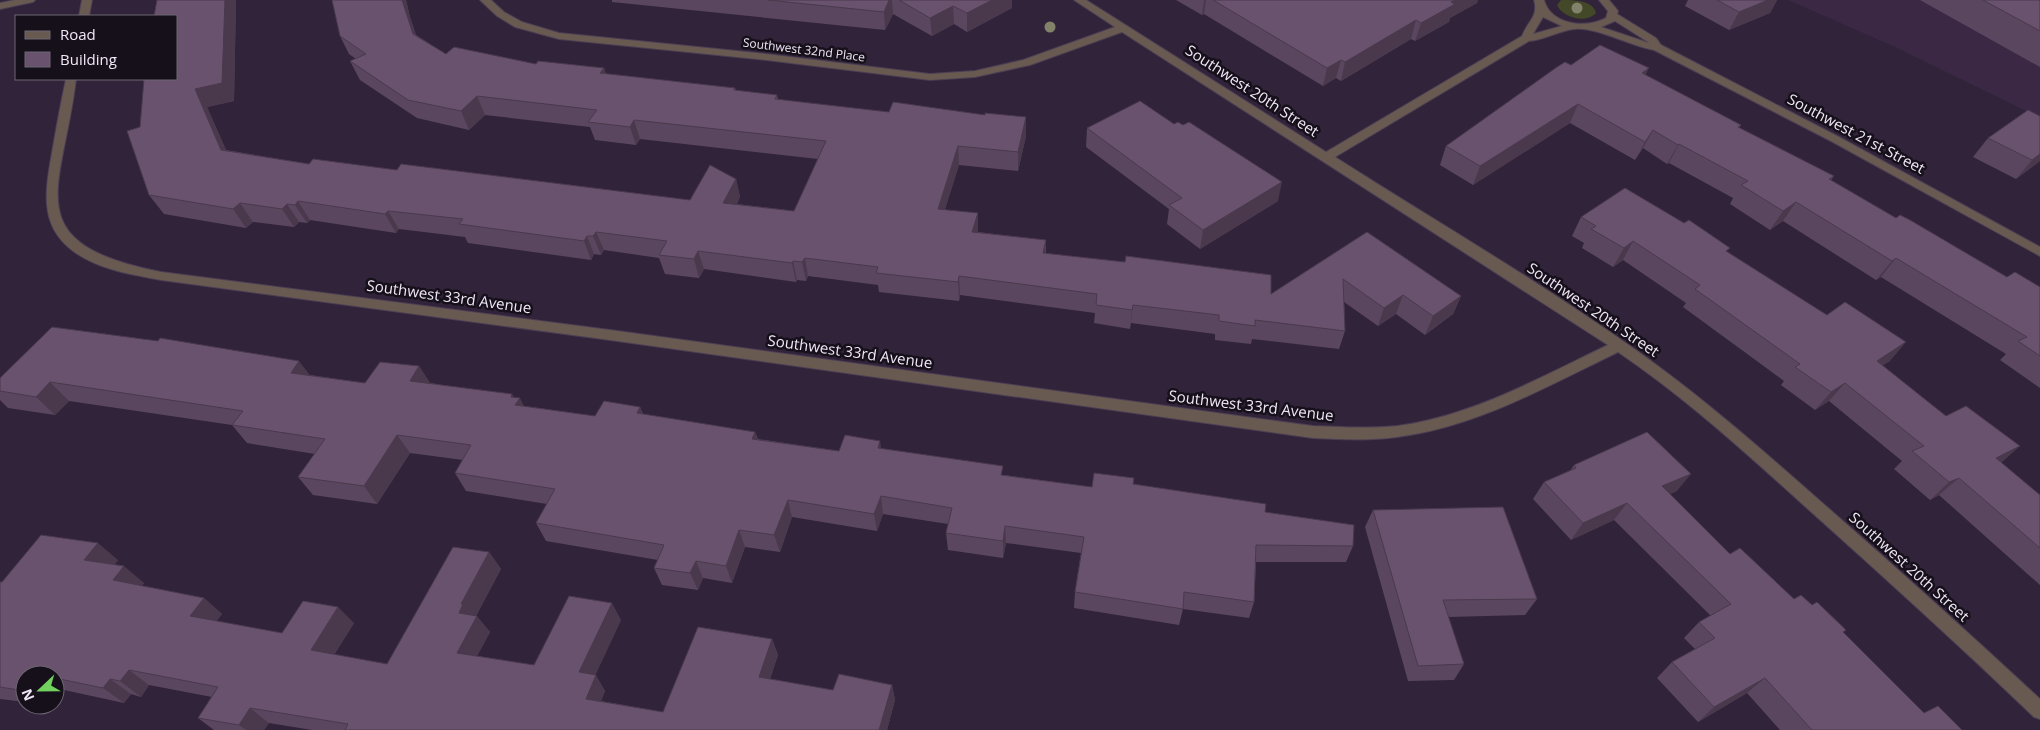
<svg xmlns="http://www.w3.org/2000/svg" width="2040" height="730" font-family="'Open Sans',sans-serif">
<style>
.built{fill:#3a2845}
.green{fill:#424828}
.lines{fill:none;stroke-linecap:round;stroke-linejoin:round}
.minor-casing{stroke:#4c3e54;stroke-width:2}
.minor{fill:#685a50;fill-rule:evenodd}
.tree{fill:#82826a}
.wall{fill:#5a475f}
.shaded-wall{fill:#4a394d}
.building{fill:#69526e;stroke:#4a394d}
.labels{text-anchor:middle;stroke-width:5;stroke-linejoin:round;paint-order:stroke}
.far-street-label{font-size:12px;fill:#f0e7f7;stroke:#16101a}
.street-label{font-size:15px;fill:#f0e7f7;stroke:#16101a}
</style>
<rect width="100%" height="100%" fill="#31233a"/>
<path class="built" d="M1788,0H2040V118L1895,47Z"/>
<path class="green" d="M1561,0C1574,0 1593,0 1596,13C1586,24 1563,18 1557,5Z"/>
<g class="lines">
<g class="minor-casing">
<g id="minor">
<path d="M15,0H35L33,2L0,9V3Z"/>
<path d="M82,0H92L89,16H79Z"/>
<path d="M480,0H491L504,12L522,22L559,33L757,53L930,74L975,71L1023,60L1115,27L1074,0H1086L1326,152L1522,36C1527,22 1539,17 1534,0H1544C1551,25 1586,29 1606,18L1608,11L1599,0H1609L1618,11L1617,14L1656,38L1661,45L1839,137L2040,247V256L1831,141L1654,50C1630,46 1597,27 1575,29C1560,30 1545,40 1529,41L1335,157C1437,222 1542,283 1640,353C1706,400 1767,454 1827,507C1899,570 1970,634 2040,699V719L2034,717C1960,646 1884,577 1808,509C1747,454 1686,398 1618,352C1548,386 1476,427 1397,437C1369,441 1341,439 1313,438L610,340L161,280C135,275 107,271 84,258C36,231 45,192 53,147C57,124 61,102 66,79H76C63,190 14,243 161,272L610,330L1313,426C1341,427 1369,429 1397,426C1472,416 1541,377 1608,345L1122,32L1030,65L975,77L930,80L757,59L559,39L515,27L497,16ZM1543,17L1562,26L1533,34ZM1615,21L1648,42L1649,43L1601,27Z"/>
</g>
</g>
<use href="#minor" class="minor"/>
</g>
<g class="tree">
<circle cx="1577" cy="8" r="5.5"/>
<circle cx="1050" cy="27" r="5.5"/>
</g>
<g class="wall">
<path d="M157,0H236L234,101L207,107L226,150L309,164L397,170L690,200L736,179L740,197L737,204L794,211L818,159L640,139L636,145L595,140L590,127L485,115L469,130L417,118L360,80L350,61L356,59L349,54L340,36L332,0H406L410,17L416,35L446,54L536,64L604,68L606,74L735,88L736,90L777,95L778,99L1026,136L1018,171L959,165L945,209L978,232L1046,240V253L1271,294L1367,232L1461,296L1453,314L1425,335L1396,314L1378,326L1344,302L1345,331L1339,349L1252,339L1251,344L1215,340V334L1131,323L1130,329L1094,323L1095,313L960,295L959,301L879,292L878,285L808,276L806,281L797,280L796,282L704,269L699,278L665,274L659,258L604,250L601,255L594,254L591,260L468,243L465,237L399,229L396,233L310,220L307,223L299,222L294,227L253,222L246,228L164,214L149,195L140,127L176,79Z"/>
<path d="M612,0H1012V8L967,32L954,24L932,36L893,14L885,30L612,2Z"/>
<path d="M1176,0H1478L1477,3L1450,18L1449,22L1415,41L1411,39L1341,81L1336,78L1323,86L1204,14L1202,15Z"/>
<path d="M1688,0H1777L1770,13L1729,30L1685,6Z"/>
<path d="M1920,0H2040V67Z"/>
<path d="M1571,65L1646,75L1741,125L1739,128L1834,176L1831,180L1896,218L2007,277L2040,287V388L2000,360L2006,354L1881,277L1876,280L1783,221L1770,230L1730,204L1733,198L1669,163L1667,164L1643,148L1635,160L1570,123L1473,185L1440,165L1446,146Z"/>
<path d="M1087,128L1278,201L1200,249L1167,224L1169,209L1086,147Z"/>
<path d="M1988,138L2040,161L2016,179L1973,157Z"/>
<path d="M1581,217L1727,252L1890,361L1882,365L2040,495V585L1939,495L1930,500L1894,469L1902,461L1829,401L1815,410L1781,385L1784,381L1683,307L1686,303L1623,260L1613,267L1582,248L1584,243L1572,236Z"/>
<path d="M158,341L310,375L365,383L419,366L430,383L514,397L524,406L595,416L640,407L643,414L755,432L758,439L839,451L881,449L1003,475L1092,487L1133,485L1265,512L1353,546L1346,562H1256L1254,602L1249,618L1183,609L1179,625L1074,608L1075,592L1081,553L1006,543L1003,558L948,550L946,533L948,524L883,514L877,531L792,517L780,552L745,547L732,583L703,578L698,590L662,585L654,568L658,560L546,541L536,523L547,504L466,491L455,473L463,460L410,453L377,504L313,495L298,477L315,454L247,443L232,425L69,401L55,415L8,408L0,400V378Z"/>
<path d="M1574,465L1677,491L1670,494L1730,554L1794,599L1812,605L1843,632L1924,713L1962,730H1780L1747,693L1698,722L1657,678L1672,662L1695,649L1684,638L1699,622L1711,616L1614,520L1571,540L1533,499L1544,482L1570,471Z"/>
<path d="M1373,510L1537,599L1525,615L1448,617L1464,664L1454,680L1408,681L1365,527Z"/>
<path d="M489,552L501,569L476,616L490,632L477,656L534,665L621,620L595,675L605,691L601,701L663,712L772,639L778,655L770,679L833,690L892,685L895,700L887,730H312L269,723L264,730H214L198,718L212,697L149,685L141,697L131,694L124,703L64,690L55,703V675H25V702L0,699V582L118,560L114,565L144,583L141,586L204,598L222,614L216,621L282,633L354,623L334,655L387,664Z"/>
</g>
<g class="shaded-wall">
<path d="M225,0H236L234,101L207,107L234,168L221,150L195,89Z"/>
<path d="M402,0H406L410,17L421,52L413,34Z"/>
<path d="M889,0H892L893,14L885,30L884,12Z"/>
<path d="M992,0H1012V8L967,32V13Z"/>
<path d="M1204,0H1206L1204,14L1202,15Z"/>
<path d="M1455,0H1478L1477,3L1450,18L1449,22L1415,41L1421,23Z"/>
<path d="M1768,0H1777L1770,13L1729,30L1739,12Z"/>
<path d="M953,6L954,24L932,36L930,18Z"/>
<path d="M1416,20L1411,39L1341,81L1345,62Z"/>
<path d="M1341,60L1336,78L1323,86L1327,68Z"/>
<path d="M604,68L610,87L600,73Z"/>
<path d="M1649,68L1640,87L1642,73Z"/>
<path d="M477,96L485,115L469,130L461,111Z"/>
<path d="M1578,104L1570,123L1473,185L1480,166Z"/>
<path d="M1026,117V136L1018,171V152Z"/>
<path d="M634,120L640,139L636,145L630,127Z"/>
<path d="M1653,130L1643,148L1635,160L1645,142Z"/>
<path d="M1679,144L1669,163L1667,164L1678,145Z"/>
<path d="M958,146L959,165L939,227L938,209Z"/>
<path d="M2040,154V161L2016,179L2032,160Z"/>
<path d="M736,179L740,197L728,221L723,203Z"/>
<path d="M1282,182L1278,201L1200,249L1203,230Z"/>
<path d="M298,201L310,220L307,223L295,205Z"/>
<path d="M1796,202L1783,221L1770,230L1783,211Z"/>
<path d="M240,203L253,222L246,228L233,209Z"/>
<path d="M287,204L299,222L294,227L282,209Z"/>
<path d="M388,211L399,229L396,233L385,214Z"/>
<path d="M978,213V232L973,250L972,232Z"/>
<path d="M596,232L604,250L601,255L593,236Z"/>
<path d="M587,236L594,254L591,260L584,241Z"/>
<path d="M1046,240L1045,259L1043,253Z"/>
<path d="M1633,241L1623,260L1613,267L1624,248Z"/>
<path d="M698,251L704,269L699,278L694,259Z"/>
<path d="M805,258L808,276L806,281L802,262Z"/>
<path d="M1896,258L1881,277L1876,280L1892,261Z"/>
<path d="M793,261L797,280L796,282L792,263Z"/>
<path d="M959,276L960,295L959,301L958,282Z"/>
<path d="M1403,295L1396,314L1378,326L1384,308Z"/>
<path d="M1461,296L1453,314L1425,335L1433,316Z"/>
<path d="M1133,305L1131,323L1130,329L1132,310Z"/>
<path d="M1906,342L1890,361L1861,380L1877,361Z"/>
<path d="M299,361L313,379L291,373Z"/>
<path d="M419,366L431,385L410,381Z"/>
<path d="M50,382L69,401L55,415L36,397Z"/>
<path d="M1845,383L1829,401L1815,410L1831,392Z"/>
<path d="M512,394L517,402L520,398L529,416L525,423L511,397Z"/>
<path d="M640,407L648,425L637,413Z"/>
<path d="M755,432L761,450L752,439Z"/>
<path d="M397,435L410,453L377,504L364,486Z"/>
<path d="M880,441L883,459L878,448Z"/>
<path d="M2020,446L2000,464L1996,458Z"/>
<path d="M1691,474L1677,491L1649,504L1662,486Z"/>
<path d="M1959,478L1939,495L1930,500L1949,482Z"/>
<path d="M881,496L883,514L877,531L874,514Z"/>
<path d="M788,500L792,517L780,552L774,535Z"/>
<path d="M1627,503L1614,520L1571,540L1583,523Z"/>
<path d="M1005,526L1006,543L1003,558V541Z"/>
<path d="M739,530L745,547L732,583L726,566Z"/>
<path d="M98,543L118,560L105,577L84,560Z"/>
<path d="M489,552L501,569L474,619L477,616L490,632L470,669L457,653L459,613L461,604Z"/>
<path d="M696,561L703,578L698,590L690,573Z"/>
<path d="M124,566L144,583L133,597L113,580Z"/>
<path d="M204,598L222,614L208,632L190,616Z"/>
<path d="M612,603L621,620L590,687L579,672Z"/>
<path d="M338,607L354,623L327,666L311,650Z"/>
<path d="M772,639L778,655L765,692L759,677Z"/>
<path d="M129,670L149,685L141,697L120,681Z"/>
<path d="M596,675L605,691L596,714L586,699Z"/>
<path d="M1765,678L1747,693L1698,722L1714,707Z"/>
<path d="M110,679L131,694L124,703L103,688Z"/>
<path d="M55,684L64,690L55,703Z"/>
<path d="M892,685L895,700L887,730H879Z"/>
<path d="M250,708L269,723L264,730H246L239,725Z"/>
</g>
<g class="building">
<path d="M157,0H225L222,83L195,89L221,150L309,164L313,159L397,170L401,164L690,200L710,165L736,179L723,203L794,211L826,141L634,120L630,127L588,122L597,110L477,96L461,111L408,100L350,61L366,54L340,36L332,0H402L413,34L446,54L454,47L536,64L538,61L604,68L600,73L735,88L734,90L777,95L775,99L889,112L893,102L985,115V113L1026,117L1018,152L958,146L938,209L978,213L972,232L1046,240L1043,253L1125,262L1126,256L1271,275V294L1367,232L1461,296L1433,316L1403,295L1384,308L1343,279L1345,331L1255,320V326L1219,321V315L1133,305L1132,310L1096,305L1097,294L959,276L958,282L876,273L878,267L805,258L802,262L793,261L792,263L698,251L694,259L659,255L667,241L596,232L593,236H587L584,241L459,224L463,219L388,211L385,214L298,201L295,205L287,204L282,209L240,203L233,209L149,195L127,131L140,127L144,79H176V16H154Z"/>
<path d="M768,0H889L884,12Z"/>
<path d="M899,0H992L967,13L953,6L930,18Z"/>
<path d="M1213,0H1455L1451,2L1455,4L1421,23L1416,20L1345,62L1341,60L1327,68Z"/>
<path d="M1717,0H1768L1739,12Z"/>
<path d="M1983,0H2040V31Z"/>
<path d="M1600,45L1649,68L1642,73L1741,125L1738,127L1834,176L1829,179L1896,218L1900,215L1910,220L2007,277L2015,272L2040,287V356L2018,341L2027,337L1896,258L1892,261L1796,202L1783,211L1741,185L1748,181L1679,144L1678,145L1653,130L1645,142L1578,104L1480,166L1446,146L1557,67L1565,62L1571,65Z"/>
<path d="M1140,101L1174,124L1178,122L1183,125L1189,122L1282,182L1203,230L1169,205L1182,198L1087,128Z"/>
<path d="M2028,110L2040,116V154L2032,160L1988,138Z"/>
<path d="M1625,188L1684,223L1689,220L1730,248L1726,251L1827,315L1845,302L1906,342L1877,361L1946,416L1966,406L2020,446L1996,458L2040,495V548L1959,478L1949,482L1912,451L1924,446L1845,383L1831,392L1795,367L1800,364L1695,289L1700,285L1633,241L1624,248L1591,229L1596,226L1581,217Z"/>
<path d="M52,327L158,341L160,338L299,361L291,373L365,383L380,362L419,366L410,381L512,394L511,397L520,398L515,405L595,416L604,401L640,407L637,413L755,432L752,439L839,451L845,435L880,441L878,448L1003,466L1001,475L1092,487L1094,473L1134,478L1133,484L1266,504L1265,512L1354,525L1353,546L1256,545L1254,602L1184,592L1183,609L1075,592L1084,537L1005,526L1003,541L946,533L952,508L881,496L874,514L788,500L774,535L739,530L726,566L696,561L690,573L654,568L664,545L536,523L555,489L455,473L471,445L397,435L364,486L298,477L325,439L232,425L243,411L50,382L36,397L0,391V378Z"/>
<path d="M1647,432L1691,474L1662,486L1730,554L1740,548L1794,599L1801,595L1812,605L1817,602L1846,630L1843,632L1924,713L1938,706L1962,730H1812L1765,678L1714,707L1672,662L1715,638L1699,622L1731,604L1627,503L1583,523L1544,482L1576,468L1574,465Z"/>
<path d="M1503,507L1537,599L1443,600L1464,664L1418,666L1373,510Z"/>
<path d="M41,535L98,543L84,560L124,566L113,580L204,598L190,616L282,633L303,601L338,607L311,650L387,664L453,547L489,552L461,604H463L459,613L477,616L457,653L534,665L569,596L612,603L579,672L596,675L586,699L663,712L698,627L772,639L759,677L833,690L839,674L892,685L879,730H345L348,724L250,708L239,725L198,718L218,687L129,670L120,681L110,679L103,688L55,678V675H25V691L0,687V582H2Z"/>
</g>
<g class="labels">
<g class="far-street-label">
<text transform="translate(804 50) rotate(7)" y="4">Southwest 32nd Place</text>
</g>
<g class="street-label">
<text transform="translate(1252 91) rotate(33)" y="5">Southwest 20th Street</text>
<text transform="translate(1856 134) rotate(28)" y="5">Southwest 21st Street</text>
<text transform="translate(449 297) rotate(8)" y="5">Southwest 33rd Avenue</text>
<text transform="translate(1593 310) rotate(34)" y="5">Southwest 20th Street</text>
<text transform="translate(850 352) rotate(8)" y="5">Southwest 33rd Avenue</text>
<text transform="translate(1251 406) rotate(7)" y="5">Southwest 33rd Avenue</text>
<text transform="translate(1909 567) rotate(42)" y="5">Southwest 20th Street</text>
</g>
</g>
<rect x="15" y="15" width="162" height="65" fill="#16101a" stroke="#6d6672"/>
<rect x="25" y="31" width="25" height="8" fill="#685a50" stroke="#6d6672"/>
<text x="60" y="40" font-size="15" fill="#f0e7f7">Road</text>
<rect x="25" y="52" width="25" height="15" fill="#69526e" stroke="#6d6672"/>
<text x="60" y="65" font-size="15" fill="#f0e7f7">Building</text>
<g transform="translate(40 690) rotate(248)"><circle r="24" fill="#16101a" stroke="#6d6672"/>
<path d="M0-4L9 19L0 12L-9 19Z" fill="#71d35e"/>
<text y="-8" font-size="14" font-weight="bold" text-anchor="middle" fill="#f0e7f7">N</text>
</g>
</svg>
